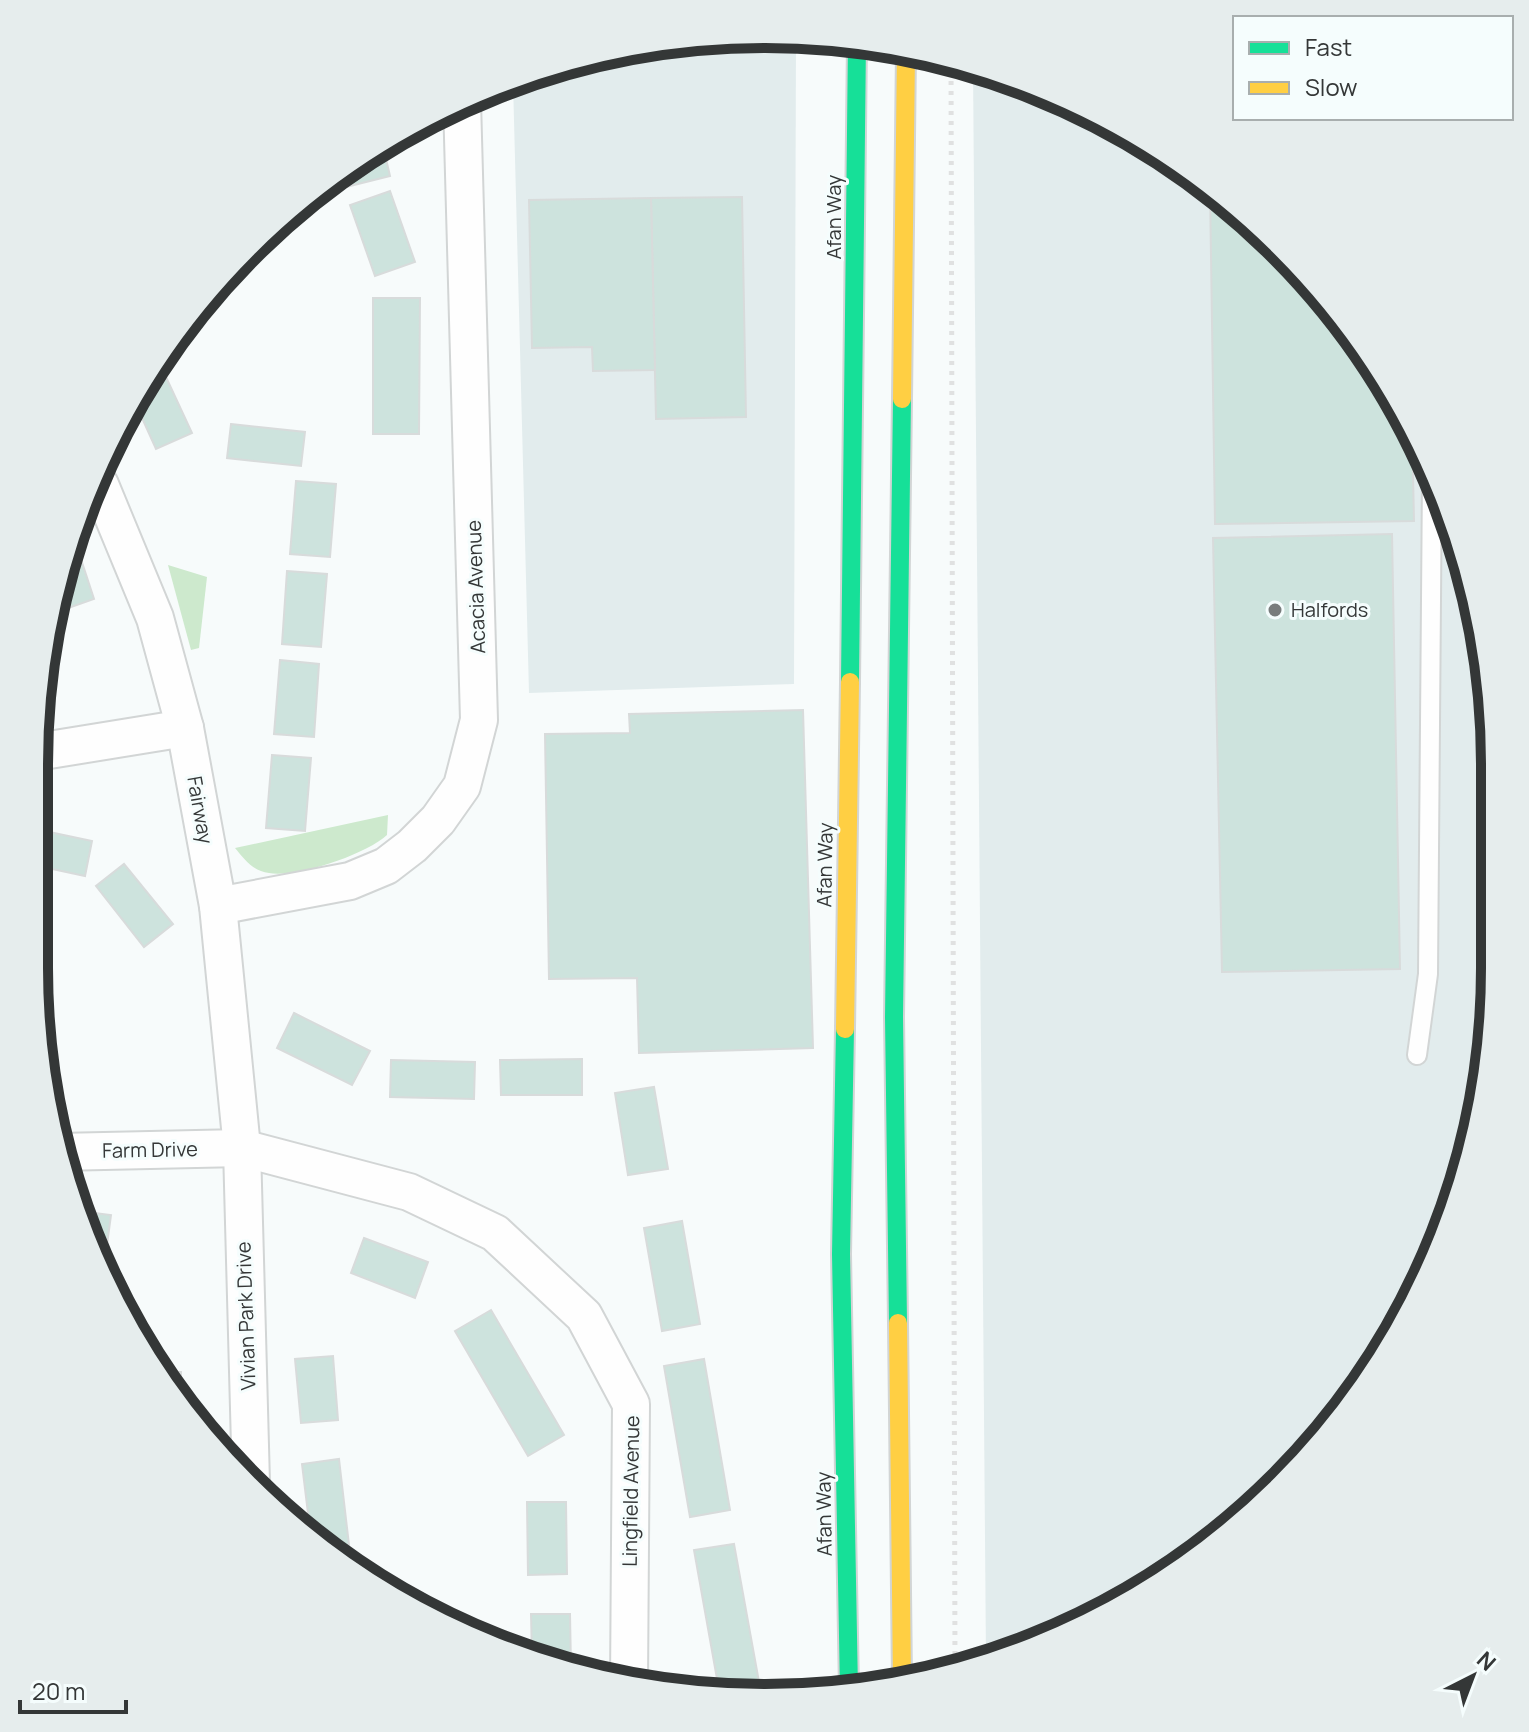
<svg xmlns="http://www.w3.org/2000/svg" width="1529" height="1732" font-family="Manrope,sans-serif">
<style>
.built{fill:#e2eced}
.green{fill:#cde9cd}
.building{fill:#cde3dd;stroke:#d8dbdb;stroke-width:2}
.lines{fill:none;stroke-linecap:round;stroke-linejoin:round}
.lane-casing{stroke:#d2d5d5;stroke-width:22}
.street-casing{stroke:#d2d5d5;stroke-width:40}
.fast-casing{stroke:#d2d5d5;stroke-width:22}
.slow-casing{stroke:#d2d5d5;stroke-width:22}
.path{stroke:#e0e1e1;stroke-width:5;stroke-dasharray:4 6;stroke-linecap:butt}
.lane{stroke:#fefefe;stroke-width:18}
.street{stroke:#fefefe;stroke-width:36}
.fast{stroke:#16e098;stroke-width:18}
.slow{stroke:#ffcf43;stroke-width:18}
.poi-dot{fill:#787c7c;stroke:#f5fdfd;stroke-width:3}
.labels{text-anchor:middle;stroke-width:6;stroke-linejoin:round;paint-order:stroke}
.street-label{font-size:20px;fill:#343737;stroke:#f5fdfd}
.poi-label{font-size:20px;fill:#343737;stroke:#f5fdfd;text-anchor:start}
.rim{fill:none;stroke:#343737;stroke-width:10}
</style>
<rect width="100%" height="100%" fill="#f7fbfb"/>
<g class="built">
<path d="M716,36L796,38L794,684L529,693L513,82L575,59Z"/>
<path d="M973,67L999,73L1129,132L1246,215L1344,319L1419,441L1470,575L1493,717V1016L1470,1157L1420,1290L1344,1412L1246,1517L1129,1600L986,1660Z"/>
</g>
<g class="green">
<path d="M168,565L207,577L199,648L191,650Z"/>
<path d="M388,815L387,835C367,854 297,878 269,873C253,871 244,859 235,848Z"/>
</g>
<g class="building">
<path d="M383,146L390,176L346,187L342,171Z"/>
<path d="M1210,189L1246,215L1344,319L1412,430L1414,521L1215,524Z"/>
<path d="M390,191L415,262L375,276L350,205Z"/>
<path d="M742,197L746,417L656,419L651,198Z"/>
<path d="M651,198L655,370L593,371L592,347L532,348L529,200Z"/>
<path d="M373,298H420L419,434H373Z"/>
<path d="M159,362L192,433L156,449L133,398Z"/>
<path d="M231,424L305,432L301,466L227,458Z"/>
<path d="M296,481L336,484L330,557L290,554Z"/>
<path d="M1392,534L1400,969L1222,972L1213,538Z"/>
<path d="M77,547L94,599L57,612L54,605Z"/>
<path d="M287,571L327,574L321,647L282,644Z"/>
<path d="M280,660L319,664L314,737L274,734Z"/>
<path d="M803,710L813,1048L639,1053L637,978L549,979L545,734L630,733L629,714Z"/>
<path d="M272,755L311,758L305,831L266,828Z"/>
<path d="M40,830L92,841L85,876L38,866Z"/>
<path d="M124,864L173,924L144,947L96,886Z"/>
<path d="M294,1013L370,1051L352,1085L277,1048Z"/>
<path d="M582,1059V1095H501L500,1060Z"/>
<path d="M391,1060L475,1062L474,1099L390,1097Z"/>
<path d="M654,1087L668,1169L628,1175L615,1093Z"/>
<path d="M79,1211L111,1215L106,1252L94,1250Z"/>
<path d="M682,1221L700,1324L662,1331L644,1228Z"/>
<path d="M364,1238L428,1262L415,1298L351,1273Z"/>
<path d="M491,1310L564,1435L528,1456L455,1331Z"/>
<path d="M333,1356L338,1420L301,1423L295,1359Z"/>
<path d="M704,1359L730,1510L690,1517L664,1366Z"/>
<path d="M164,1372H181V1398Z"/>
<path d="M339,1459L349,1545L322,1549L311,1538L302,1464Z"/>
<path d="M527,1502H566L567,1574L528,1575Z"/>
<path d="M734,1544L761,1693L719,1690L694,1550Z"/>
<path d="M531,1614H570L571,1668L532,1657Z"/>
</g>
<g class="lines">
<g class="lane-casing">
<path id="lane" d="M1417,1055L1428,974L1432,475"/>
</g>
<g class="street-casing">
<g id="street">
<path d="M100,485L155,618L185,728L218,906L242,1148L251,1483"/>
<path d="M43,751L185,728"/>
<path d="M218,906L350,881L386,866L412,846L438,820L462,786L479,720L462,101"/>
<path d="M58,1152L242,1148L409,1192L495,1233L584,1316L631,1404L629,1684"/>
</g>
</g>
<g class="fast-casing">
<g id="fast">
<path d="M850,682L857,40"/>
<path d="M845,1029L841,1254L849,1690"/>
<path d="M898,1323L894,1017L902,399"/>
</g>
</g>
<g class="slow-casing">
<g id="slow">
<path d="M902,399L906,51"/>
<path d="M845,1029L850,682"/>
<path d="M898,1323L902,1681"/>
</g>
</g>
<path class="path" d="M951,61L955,1673"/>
<use href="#lane" class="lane"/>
<use href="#street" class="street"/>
<use href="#fast" class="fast"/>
<use href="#slow" class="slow"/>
</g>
<circle class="poi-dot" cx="1275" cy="610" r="8"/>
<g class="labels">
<g class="street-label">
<text transform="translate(834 217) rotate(-90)" y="7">Afan Way</text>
<text transform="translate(476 587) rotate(-92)" y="7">Acacia Avenue</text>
<text transform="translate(200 810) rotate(80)" y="7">Fairway</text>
<text transform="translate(825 865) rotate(-89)" y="7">Afan Way</text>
<text transform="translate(150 1150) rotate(-1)" y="7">Farm Drive</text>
<text transform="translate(246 1316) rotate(-92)" y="7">Vivian Park Drive</text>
<text transform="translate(631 1491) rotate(-89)" y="7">Lingfield Avenue</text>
<text transform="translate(824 1514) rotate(-91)" y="7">Afan Way</text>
</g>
<g class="poi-label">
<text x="1291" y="617">Halfords</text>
</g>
</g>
<path d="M0 0H1529V1732H0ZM764 48H765A716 716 0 0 1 1481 764V968A716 716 0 0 1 765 1684H764A716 716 0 0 1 48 968V764A716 716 0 0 1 764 48Z" fill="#e6eded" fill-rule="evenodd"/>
<path class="rim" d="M764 48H765A716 716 0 0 1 1481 764V968A716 716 0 0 1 765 1684H764A716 716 0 0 1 48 968V764A716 716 0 0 1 764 48Z"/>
<rect x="1233" y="16" width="280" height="104" fill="#f5fdfd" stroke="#a8aeae" stroke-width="2"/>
<rect x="1249" y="42" width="40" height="12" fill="#16e098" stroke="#a8aeae" stroke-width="2"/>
<text x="1305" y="56" font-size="24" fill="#343737">Fast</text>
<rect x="1249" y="82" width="40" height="12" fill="#ffcf43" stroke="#a8aeae" stroke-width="2"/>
<text x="1305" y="96" font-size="24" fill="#343737">Slow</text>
<g transform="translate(1473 1676) rotate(42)" stroke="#f5fdfd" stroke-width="6" paint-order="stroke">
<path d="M0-6L14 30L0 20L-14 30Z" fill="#343737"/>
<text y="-12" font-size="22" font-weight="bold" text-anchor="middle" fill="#343737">N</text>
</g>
<path d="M20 1700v12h106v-12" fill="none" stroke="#343737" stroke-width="4"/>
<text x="32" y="1700" font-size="24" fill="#343737" stroke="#f5fdfd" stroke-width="6" paint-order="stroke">20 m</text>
</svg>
